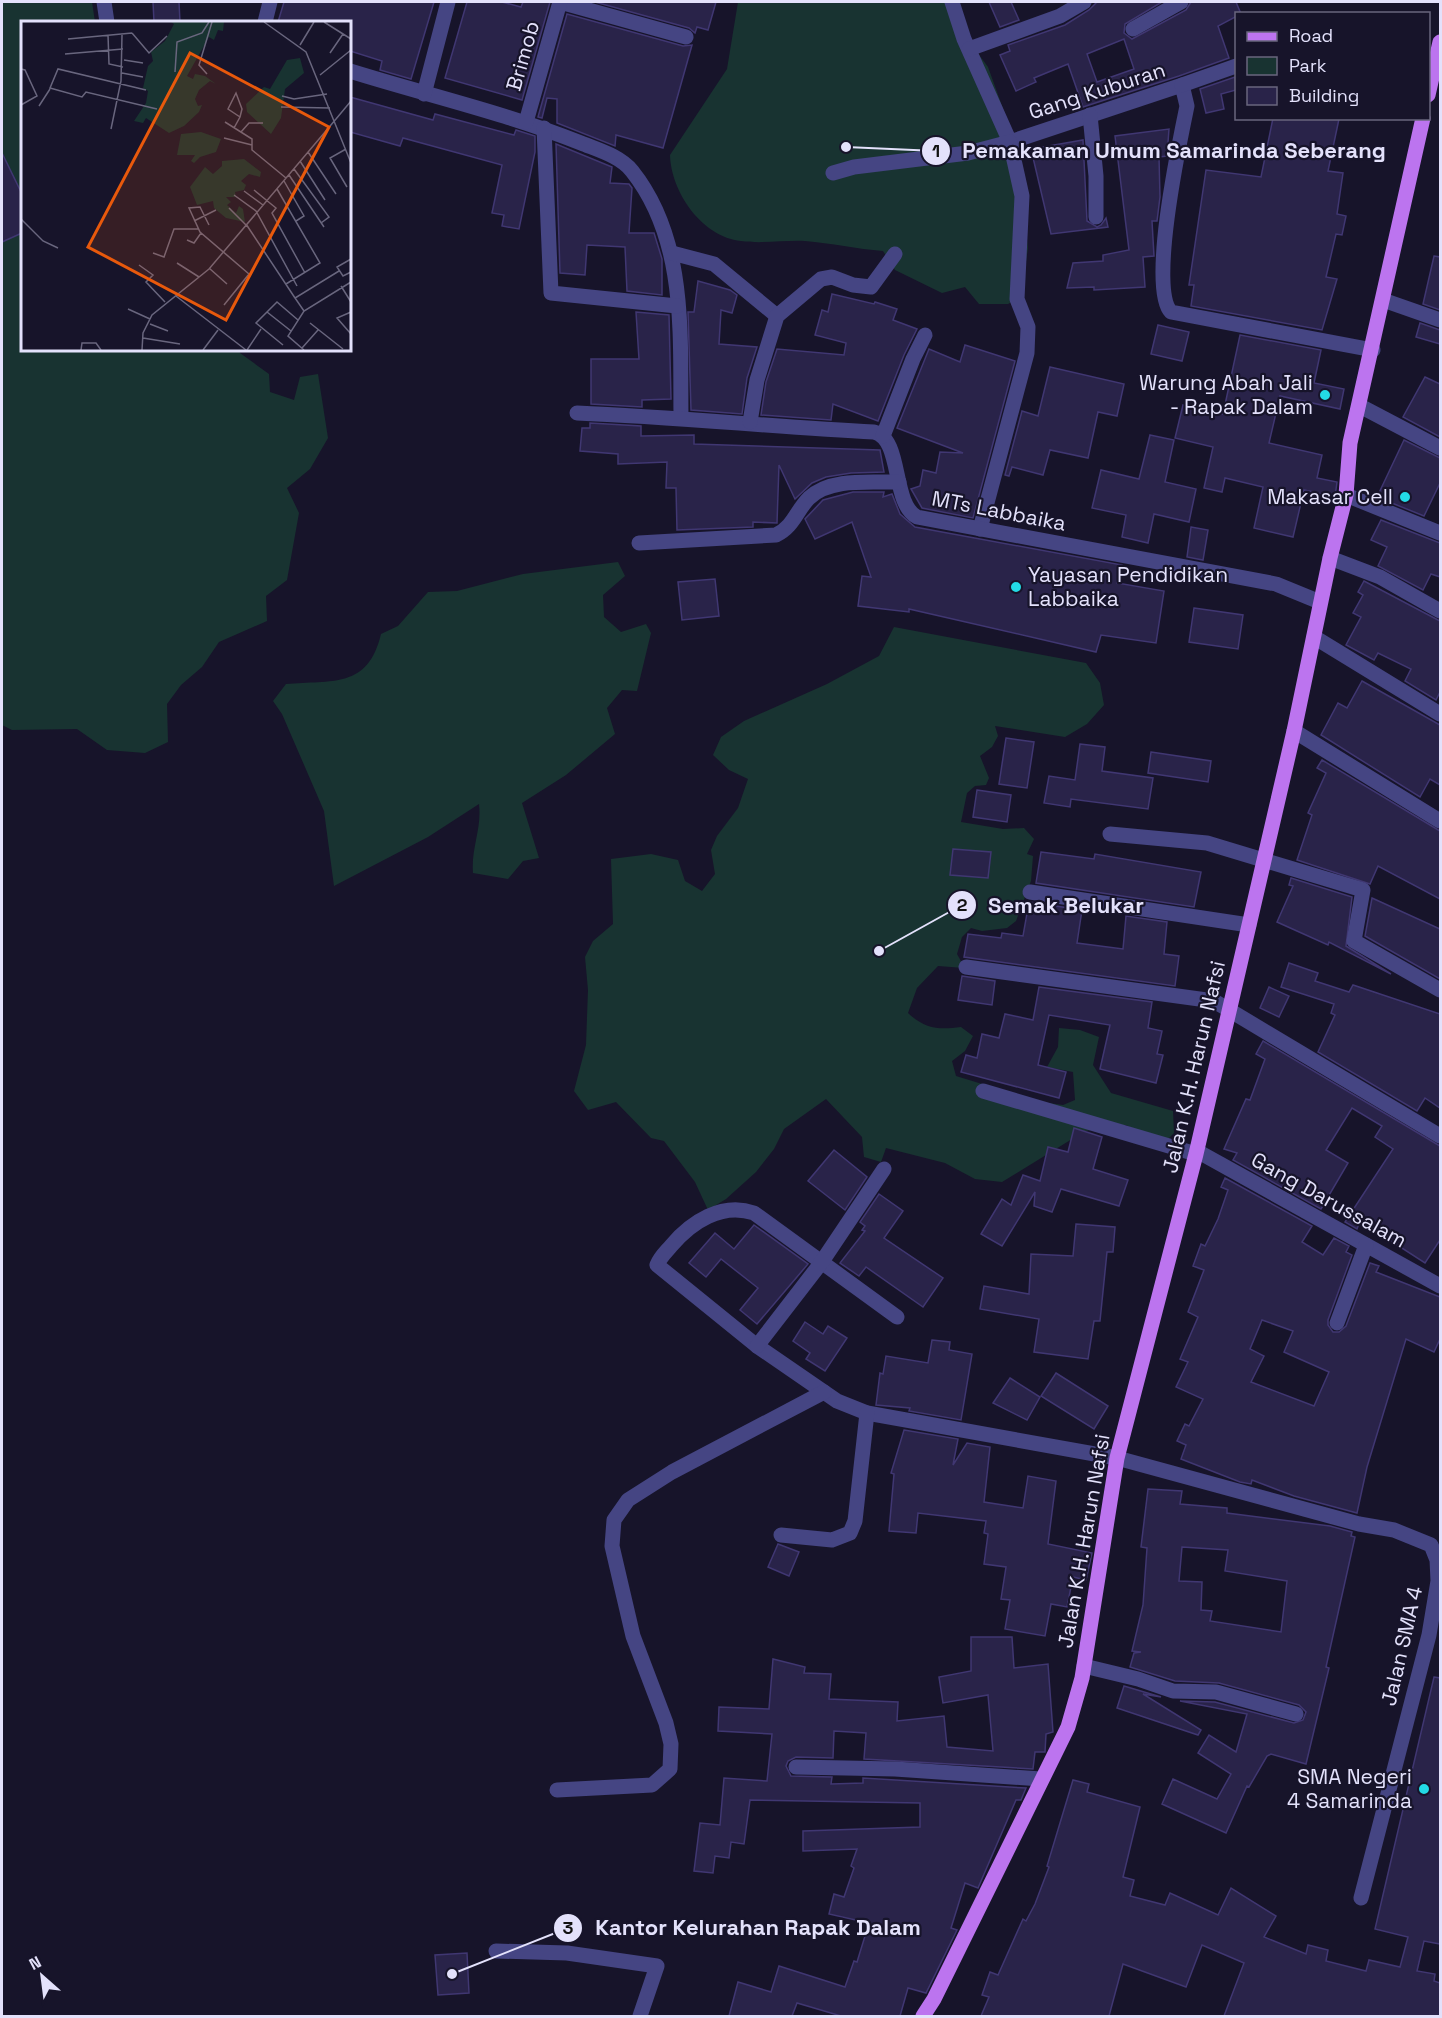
<svg xmlns="http://www.w3.org/2000/svg" width="1442" height="2018" font-family="'Space Grotesk',sans-serif">
<style>
.green{fill:#183331}
.building{fill:#292349;stroke:#403772;stroke-width:1.5;fill-rule:evenodd}
.lines{fill:none;stroke-linecap:round;stroke-linejoin:round}
.minor{stroke:#454583;stroke-width:15}
.major{stroke:#bc74ef;stroke-width:15}
.poi-dot{fill:#23dae5;stroke:#17142a;stroke-width:2}
.labels{text-anchor:middle;stroke-width:4.5;stroke-linejoin:round;paint-order:stroke}
.street-label{font-size:21px;fill:#e3e1fb;stroke:#17142a}
.poi-label{font-size:21px;fill:#e3e1fb;stroke:#17142a;text-anchor:end}
.inset-road{fill:none;stroke:#69667e;stroke-width:1.5}
.view{fill:#e8590c;fill-opacity:0.15;stroke:#e8590c;stroke-width:3}
.inset-edge{fill:none;stroke:#e3e1fb;stroke-width:3}
.leader{fill:none;stroke:#e3e1fb;stroke-width:2}
.callout-dot{fill:#e3e1fb;stroke:#17142a;stroke-width:2}
.mark-label{font-size:18px;text-anchor:middle;font-weight:bold;fill:#111}
.callout-label{font-size:22px;text-anchor:middle;font-weight:bold;fill:#e3e1fb;stroke:#17142a;stroke-width:4.5;stroke-linejoin:round;paint-order:stroke}
</style>
<rect width="100%" height="100%" fill="#17142a"/>
<g class="green">
<path d="M2,2H92L95,22H22V350H239L240,353L269,374L270,392L294,400L300,377L318,374L328,438L310,469L287,488L299,513L287,580L266,596L267,621L219,642L202,667L181,685L167,704L168,742L145,753L107,750L77,729L12,730L2,725Z"/>
<path d="M738,2H950L961,30L988,67L1014,139L1028,248L1021,297L1008,304H979L965,287L942,293L895,270L883,251C857,249 831,243 805,241C784,240 762,244 741,241C702,237 671,192 670,155L727,69Z"/>
<path d="M618,562L625,576L603,595L604,617L621,632L646,624L651,633L637,691L622,690L607,708L615,734L566,775L522,803L539,858L523,861L508,879L473,873C471,848 482,829 479,804L428,837L334,886L324,811L282,714L273,701L286,684C332,680 368,689 381,634L398,626L428,592L457,591L523,574Z"/>
<path d="M894,627L1086,663L1100,683L1104,705L1087,724L1065,737L995,726L998,736L992,747L980,756L989,778L986,785L975,786L967,793L961,822L1003,829L1024,828L1034,839L1027,854L1033,856L1031,881L1016,921L1007,928L982,931L971,928L962,937L957,954L962,963L990,970L938,966L917,988L908,1013C925,1029 939,1030 961,1027L973,1036L965,1051L952,1061L956,1076L1041,1102L1063,1105L1075,1100L1073,1072L1047,1067L1058,1047L1059,1028L1080,1030L1099,1037L1093,1065L1111,1093L1173,1111L1174,1133L1163,1144L1126,1125L1085,1131L1002,1182L975,1179L945,1163L886,1148L881,1162L864,1157L862,1137L826,1099L784,1129L774,1149L756,1172L726,1199L708,1210L695,1182L664,1141L651,1138L616,1102L588,1110L574,1091L586,1045L588,990L585,957L593,941L613,924L611,859L651,854L678,860L685,881L702,891L715,874L711,850L717,836L738,808L748,779L729,770L713,755L721,737L744,721L827,684L879,656Z"/>
</g>
<g class="building">
<path d="M153,2H179L180,22H154Z"/>
<path d="M284,2H434L411,79L380,70L382,61L350,51V22H278Z"/>
<path d="M467,2H502L521,7L523,2H550L522,100L445,78Z"/>
<path d="M595,2H716L708,30L697,27L695,33L689,28Z"/>
<path d="M989,2H1011L1019,20L1000,27Z"/>
<path d="M1097,2H1162L1125,24L1124,33L1132,39L1186,10L1191,2H1236L1241,14L1218,26L1229,58L1179,76L1083,107L1068,64L1034,78L1036,82L1016,91L1000,55L1010,51L1008,45L1065,25L1089,10ZM1124,39L1134,69L1097,82L1087,54Z"/>
<path d="M567,14L683,46L692,45L663,148L616,135L615,146L557,123V99L547,98L542,118L538,117Z"/>
<path d="M1235,77L1236,90L1221,94L1224,109L1206,113L1200,89Z"/>
<path d="M350,97L433,120L435,114L514,135L516,130L535,136V152L519,229L502,226L504,215L492,213L502,165L403,138L400,146L350,132Z"/>
<path d="M1273,118L1339,119L1328,171L1343,173L1337,214L1346,216L1342,235L1336,234L1326,277L1337,279L1322,330L1191,306L1194,285H1189L1206,170L1261,177Z"/>
<path d="M1169,129L1167,156L1159,157L1160,197L1157,221H1152L1154,256L1143,257L1145,287L1094,290V287L1067,288L1073,263L1103,261V255L1129,250L1115,136Z"/>
<path d="M1083,140L1087,221L1097,227L1101,225L1106,218L1108,227L1051,234L1031,149Z"/>
<path d="M556,144L612,167L610,183L629,184L632,188L629,233H654L662,259V295L627,291L625,247L587,245L585,275L560,273Z"/>
<path d="M2,153L22,194V233L2,242Z"/>
<path d="M1434,256L1440,257V310L1423,304Z"/>
<path d="M698,281L730,290L737,295L732,313L721,310L719,344L757,347L747,378L742,414L691,410L688,312H694Z"/>
<path d="M832,294L874,304L875,302L897,309L893,320L917,329L904,355L878,421L833,404L831,420L761,415L766,382L777,349L844,355L846,343L815,335L822,310L828,312Z"/>
<path d="M636,312L669,315L671,399L642,400V407L591,404V359H639Z"/>
<path d="M1420,323L1440,330V344L1416,337Z"/>
<path d="M1158,325L1189,332L1182,361L1151,354Z"/>
<path d="M1240,335L1321,350L1314,383L1344,389L1340,409L1280,396L1269,443L1322,455L1317,478L1337,482L1335,497L1304,490L1293,537L1254,528L1263,487L1225,478L1222,492L1204,488L1213,447L1175,438L1183,405L1223,414Z"/>
<path d="M965,345L1015,361L973,518L922,508L911,489L920,486L923,470L936,473L940,452L963,453L897,428L929,349L960,362Z"/>
<path d="M1050,367L1124,384L1117,416L1098,412L1088,458L1050,450L1043,475L1012,467L1009,476L1005,475L1022,411L1038,416Z"/>
<path d="M1425,377L1440,384V437L1403,417Z"/>
<path d="M590,423L641,426V436L694,435V444L880,450L884,472L851,473L826,477L812,483L795,499L779,465L777,523L753,522V527L677,530L676,488H666L667,462L618,464V454L580,451L582,428H590Z"/>
<path d="M1150,435L1174,440L1165,482L1196,489L1189,522L1154,514L1148,543L1122,537L1126,515L1092,508L1101,470L1139,479Z"/>
<path d="M1404,440L1440,458V483L1424,516L1377,497Z"/>
<path d="M853,492H884L883,497L892,494L900,514L915,527L1122,565L1117,583L1164,591L1156,643L1101,635L1096,652L909,609V612L858,606L862,576L871,577L852,522L815,539L805,519L823,500Z"/>
<path d="M1381,520L1440,543V577L1431,574L1423,590L1378,566L1387,547L1371,540Z"/>
<path d="M1191,527L1208,530L1203,560L1187,557Z"/>
<path d="M715,579L719,616L682,620L678,582Z"/>
<path d="M1364,581L1440,621V692L1436,700L1405,681L1411,669L1378,653L1374,660L1346,645L1361,617L1353,613L1363,595L1358,592Z"/>
<path d="M1194,608L1243,615L1238,649L1189,642Z"/>
<path d="M1362,681L1440,725V785L1430,779L1420,797L1321,735L1338,703L1347,708Z"/>
<path d="M1006,738L1034,742L1027,788L999,784Z"/>
<path d="M1080,744L1105,747L1102,771L1153,778L1148,809L1071,799L1070,807L1044,803L1049,776L1075,780Z"/>
<path d="M1151,752L1211,761L1208,782L1148,773Z"/>
<path d="M1322,760L1440,831V899L1378,866L1370,884L1297,860L1312,815L1308,813L1326,773L1317,768Z"/>
<path d="M977,790L1011,795L1007,822L973,817Z"/>
<path d="M953,849L991,852L988,878L950,875Z"/>
<path d="M1041,852L1094,859L1095,854L1201,872L1194,907L1036,883Z"/>
<path d="M1291,878L1352,897L1346,946L1391,974L1329,942L1328,945L1277,922L1293,886L1289,885Z"/>
<path d="M1372,898L1440,929V979L1365,936Z"/>
<path d="M1029,902L1082,910L1077,943L1123,949L1126,916L1167,922L1164,954L1179,956L1175,986L964,957L968,934L1001,938L1002,933L1023,936Z"/>
<path d="M1289,963L1318,973L1315,981L1349,992L1353,985L1440,1014V1108L1425,1098L1417,1111L1318,1052L1335,1015L1331,1013L1334,1004L1281,987Z"/>
<path d="M962,976L995,981L992,1005L958,1000Z"/>
<path d="M1039,987L1152,1002L1148,1028L1162,1031L1157,1054L1163,1055L1156,1083L1100,1069L1110,1025L1049,1015L1038,1065L1066,1072L1059,1098L961,1072L966,1055L977,1058L982,1034L999,1038L1005,1014L1033,1020Z"/>
<path d="M1269,987L1289,996L1279,1017L1260,1008Z"/>
<path d="M1263,1041L1440,1146V1240L1425,1263L1360,1221L1357,1229L1345,1222L1393,1149L1375,1137L1382,1126L1352,1108L1326,1150L1348,1163L1321,1209L1233,1160L1237,1153L1224,1149L1246,1099L1250,1100L1265,1059L1256,1054Z"/>
<path d="M1074,1128L1102,1137L1093,1169L1128,1180L1119,1206L1061,1189L1052,1212L1034,1206L1035,1192L1002,1246L981,1234L1002,1199L1011,1205L1023,1175L1040,1181L1048,1147L1068,1152Z"/>
<path d="M834,1150L867,1177L845,1210L808,1181Z"/>
<path d="M1225,1178L1312,1226L1302,1242L1323,1255L1334,1238L1349,1246L1346,1252L1352,1255L1328,1320V1325L1333,1332H1339L1346,1326L1370,1263L1379,1266L1376,1272L1440,1297V1339L1434,1352L1406,1339L1367,1467L1357,1513L1294,1496L1252,1480L1251,1484L1240,1482L1181,1459L1186,1445L1177,1441L1185,1424L1189,1426L1203,1399L1176,1387L1188,1362L1180,1359L1198,1317L1188,1312L1204,1270L1193,1266L1201,1244L1205,1246L1218,1219L1228,1190L1221,1187ZM1262,1320L1293,1331L1284,1352L1329,1372L1314,1406L1251,1382L1264,1356L1250,1349Z"/>
<path d="M879,1194L903,1211L884,1238L943,1278L923,1307L866,1267L859,1276L840,1263L865,1231L862,1230L865,1226L860,1222Z"/>
<path d="M1076,1224L1115,1227L1113,1252H1107L1100,1321H1094L1088,1359L1034,1352L1039,1319L980,1309L984,1286L1029,1294L1031,1254L1073,1256Z"/>
<path d="M754,1225L808,1264L757,1324L740,1310L758,1288L721,1259L706,1277L689,1263L715,1233L734,1249Z"/>
<path d="M805,1322L823,1334L828,1326L847,1338L825,1371L806,1359L810,1353L793,1341Z"/>
<path d="M932,1340L950,1342L949,1350L972,1354L961,1420L909,1411L910,1408L876,1405L880,1373L883,1374L886,1356L928,1363Z"/>
<path d="M1056,1373L1108,1406L1094,1429L1041,1396Z"/>
<path d="M1010,1378L1040,1397L1027,1420L993,1403Z"/>
<path d="M904,1430L958,1439L953,1465L967,1443L990,1447L984,1502L1023,1508L1028,1476L1056,1481L1048,1544L1092,1553L1086,1580L1073,1577L1067,1607L1051,1604L1045,1636L1005,1629L1010,1600L1001,1599L1006,1567L984,1564L988,1534L984,1533L986,1521L918,1513L916,1533L889,1531L894,1474L891,1473Z"/>
<path d="M1148,1489L1182,1491L1180,1504L1227,1508V1513L1330,1526L1352,1532L1351,1536L1355,1537L1326,1667L1329,1668L1306,1764L1271,1754L1267,1756L1249,1787L1247,1786L1226,1833L1162,1804L1173,1779L1217,1799L1231,1774L1198,1753L1209,1735L1236,1752L1247,1714L1180,1701L1215,1702L1294,1723L1303,1720L1306,1712L1299,1705L1219,1683L1175,1681L1130,1667L1134,1653L1141,1652L1132,1651L1143,1605L1147,1548L1141,1547ZM1182,1547L1228,1550L1225,1571L1287,1581L1281,1632L1210,1621L1212,1611L1201,1610L1202,1582L1179,1581Z"/>
<path d="M778,1544L799,1552L789,1576L768,1567Z"/>
<path d="M971,1637H1012L1014,1668L1048,1664L1053,1732L1046,1734L1045,1752H1035L1033,1769L864,1759L866,1733L834,1731L833,1758L796,1757L788,1761L786,1766L791,1776L832,1777L831,1784L863,1783V1778L1026,1788L1021,1800H1016L978,1888L965,1883L951,1928L957,1930L926,1993L908,1988L900,2016H841L797,2003L792,2016H729L738,1982L771,1992L779,1966L845,1987L854,1961L857,1962L869,1923L829,1914L834,1894L844,1897L854,1868L851,1866L857,1849L803,1851V1831L920,1827V1803L750,1800L744,1844L731,1842L729,1858L715,1856L713,1873L694,1871L700,1823L720,1825L724,1778L767,1781L772,1734L718,1731L719,1707L769,1709L773,1659L805,1667L804,1673L831,1674L829,1699L898,1702L897,1721L944,1716L947,1747L993,1751L988,1695L943,1703L939,1677L971,1671Z"/>
<path d="M1434,1677L1440,1678V1944L1424,1941L1417,1971L1435,1974L1434,1981L1440,1983V2016H1224L1244,1963L1202,1945L1186,1987L1123,1964L1109,2016H981L989,1997L982,1995L990,1972L998,1975L1023,1919L1026,1921L1035,1904L1049,1867L1047,1866L1073,1780L1089,1784L1087,1792L1140,1807L1123,1877L1134,1880L1130,1896L1165,1905L1170,1893L1218,1915L1231,1888L1276,1916L1264,1937L1306,1954L1308,1945L1328,1950L1326,1961L1366,1971L1369,1960L1400,1967L1408,1937L1375,1929Z"/>
<path d="M1124,1686L1161,1697L1143,1694L1201,1730L1198,1735L1117,1708Z"/>
<path d="M467,1953L469,1993L438,1995L435,1955Z"/>
</g>
<g class="lines">
<g class="minor">
<path d="M104,2L107,22"/>
<path d="M560,2L686,37"/>
<path d="M952,2L964,39L1010,142L1182,85L1187,106C1180,140 1148,289 1171,312L1373,350"/>
<path d="M265,22L270,2"/>
<path d="M1133,29L1181,2"/>
<path d="M969,49L1060,16L1084,2"/>
<path d="M350,71C427,95 506,113 581,143C598,150 620,156 632,171C687,240 680,335 681,417"/>
<path d="M1182,85L1236,66"/>
<path d="M424,94L448,2"/>
<path d="M1090,115L1096,176V217"/>
<path d="M526,122L560,2"/>
<path d="M544,128L551,293L677,306"/>
<path d="M833,173L854,167L968,153L1010,142L1022,196L1017,299L1028,327L1027,353L980,529"/>
<path d="M672,253L714,264L777,316"/>
<path d="M1383,300L1440,320"/>
<path d="M1360,406L1440,448"/>
<path d="M577,413C676,417 775,427 874,432C903,439 891,503 917,517L1276,584L1320,602"/>
<path d="M750,422L757,380L777,316L821,279L832,277L853,285L871,287L895,254"/>
<path d="M883,436L913,359L925,335"/>
<path d="M1346,495L1440,533"/>
<path d="M639,543L776,535C794,526 796,511 809,498C831,477 872,483 899,482"/>
<path d="M1330,558L1380,577L1440,611"/>
<path d="M1314,637L1440,714"/>
<path d="M1294,731L1440,821"/>
<path d="M1110,834L1207,843L1363,890L1354,941L1440,990"/>
<path d="M1030,892L1249,925"/>
<path d="M966,967L1214,1001L1440,1136"/>
<path d="M983,1091L1196,1154"/>
<path d="M1197,1151L1440,1286"/>
<path d="M897,1317L754,1213C722,1202 691,1222 671,1246C666,1252 660,1257 657,1265L757,1346L837,1401L867,1413L1117,1458L1359,1524L1394,1530L1431,1545L1437,1560L1438,1581L1429,1635L1361,1898"/>
<path d="M1337,1323L1366,1245"/>
<path d="M757,1346L821,1263L884,1169"/>
<path d="M781,1535L832,1540L850,1533L855,1521L867,1413"/>
<path d="M1084,1666L1138,1679L1173,1691L1216,1692L1296,1714"/>
<path d="M796,1767L895,1769L1041,1779"/>
<path d="M557,1790L652,1785L670,1769L671,1744L666,1723L633,1636L612,1546L614,1520L628,1500L672,1472L824,1392"/>
<path d="M496,1951L567,1953L657,1966L640,2016"/>
</g>
<g class="major">
<path d="M1428,95L1440,42"/>
<path d="M923,2016L934,1999L1068,1727L1082,1678L1117,1458L1196,1154L1294,731L1330,558L1346,495L1350,443L1423,118"/>
</g>
</g>
<g class="poi-dot">
<circle cx="1325" cy="395" r="6"/>
<circle cx="1405" cy="497" r="6"/>
<circle cx="1016" cy="587" r="6"/>
<circle cx="1424" cy="1789" r="6"/>
</g>
<g class="labels">
<g class="street-label">
<text transform="translate(523 56) rotate(-74)" y="7">Brimob</text>
<text transform="translate(1097 91) rotate(-18)" y="7">Gang Kuburan</text>
<text transform="translate(999 511) rotate(11)" y="7">MTs Labbaika</text>
<text transform="translate(1194 1067) rotate(-77)" y="7">Jalan K.H. Harun Nafsi</text>
<text transform="translate(1329 1200) rotate(29)" y="7">Gang Darussalam</text>
<text transform="translate(1084 1541) rotate(-80)" y="7">Jalan K.H. Harun Nafsi</text>
<text transform="translate(1402 1646) rotate(-77)" y="7">Jalan SMA 4</text>
</g>
<g class="poi-label">
<text x="1313" y="390">Warung Abah Jali<tspan x="1313" dy="24">- Rapak Dalam</tspan></text>
<text x="1393" y="504">Makasar Cell</text>
<text x="1028" y="582" text-anchor="start">Yayasan Pendidikan<tspan x="1028" dy="24">Labbaika</tspan></text>
<text x="1412" y="1784">SMA Negeri<tspan x="1412" dy="24">4 Samarinda</tspan></text>
</g>
</g>
<g transform="translate(21 21)">
<rect width="330" height="330" fill="#17142a"/>
<path d="M150,1H203L202,10L197,9L193,19L188,16L166,55L172,58L174,53L184,55L195,63L189,60L178,69L174,78L177,85L181,84L178,91L163,105L148,112L125,97L122,102L113,100L125,82L127,70L122,67L127,45L132,40L130,31L144,20L153,3ZM279,37L283,52L264,68L260,97L250,113L226,91L225,83L243,66L249,68L266,39ZM180,111L200,118L195,131L179,136L173,142L170,140L174,134H156L160,113ZM223,138L240,151L239,156L228,153L220,160L225,164L223,169L214,171L215,176H205L210,181L206,184L215,192L218,185L222,188L224,201L205,197L193,187L192,180L176,184L169,166L184,146L192,153L201,145V140Z" fill="#183331"/>
<path class="inset-road" d="M243,1L285,31L330,142M303,1L330,18M111,12L128,32L146,15M87,14L88,43L102,46M47,18L111,12M279,24L293,1M309,32L322,13M44,33L102,28M103,39L122,42M0,48L4,49L16,75L0,84M154,51L156,21L181,12L188,1M101,52L122,56M186,53L178,44L191,1M299,54L330,29M125,69L37,48L29,67L61,76L65,71L136,88M261,75L273,78L306,73M18,85L29,68M260,86L309,87M315,98L330,80M204,101L231,118V129L265,157M213,107L219,96L221,88L215,72L207,88L219,96M90,108L100,60L101,14M220,111L228,102H242M203,117L231,124M325,128L309,137L326,166M287,131L315,173M279,140L304,179M273,148L308,196L300,202M268,154L303,206M263,160L283,195L275,200M256,168L299,242L265,263M233,169L255,187L251,192L284,252M223,170L242,184M213,174L235,190L276,265M208,187L225,204M0,198L22,220L37,227M173,200L195,189M225,203L274,277M188,204L179,186L168,187L179,211L228,253L203,284M166,219L173,222L180,212M132,232L143,236L153,208H177M330,238L316,246L322,255L330,251M156,242L178,256M118,244L132,254L125,261L144,281M188,247L206,263M320,265L330,281M155,275L225,329M107,288L129,298M283,290L274,277L318,250M246,291L270,310M330,291L316,297L330,313M289,302L322,328M129,303L147,310M122,317L159,323M262,324L235,302L256,281L277,299M281,327L297,309M60,329L61,322H75L80,329M121,329L122,312L131,294L188,248L315,98M182,329L197,309M226,329L240,308M283,329L267,315L283,290L330,261"/>
<path class="view" d="M169,32L308,106L205,299L67,226Z"/>
<rect width="330" height="330" class="inset-edge"/>
</g>
<path class="leader" d="M846 147L936 151M879 951L962 905M452 1974L568 1928"/>
<g class="callout-dot">
<circle cx="846" cy="147" r="6"/>
<circle cx="879" cy="951" r="6"/>
<circle cx="452" cy="1974" r="6"/>
<circle cx="936" cy="151" r="15"/>
<circle cx="962" cy="905" r="15"/>
<circle cx="568" cy="1928" r="15"/>
</g>
<g class="mark-label">
<text x="936" y="157">1</text>
<text x="962" y="911">2</text>
<text x="568" y="1934">3</text>
</g>
<g class="callout-label">
<text x="1174" y="158">Pemakaman Umum Samarinda Seberang</text>
<text x="1066" y="913">Semak Belukar</text>
<text x="758" y="1935">Kantor Kelurahan Rapak Dalam</text>
</g>
<rect width="1442" height="2018" fill="none" stroke="#e3e1fb" stroke-width="6"/>
<rect x="1235" y="12" width="195" height="108" fill="#17142a" stroke="#69667e" stroke-width="1.5"/>
<rect x="1247" y="32" width="30" height="9" fill="#bc74ef" stroke="#69667e" stroke-width="1.5"/>
<text x="1289" y="42" font-size="18" fill="#e3e1fb">Road</text>
<rect x="1247" y="57" width="30" height="18" fill="#183331" stroke="#69667e" stroke-width="1.5"/>
<text x="1289" y="72" font-size="18" fill="#e3e1fb">Park</text>
<rect x="1247" y="87" width="30" height="18" fill="#292349" stroke="#69667e" stroke-width="1.5"/>
<text x="1289" y="102" font-size="18" fill="#e3e1fb">Building</text>
<g transform="translate(42 1976) rotate(332)" stroke="#17142a" stroke-width="4.5" paint-order="stroke">
<path d="M0-4.5L10 22L0 15L-10 22Z" fill="#e3e1fb"/>
<text y="-9" font-size="16" font-weight="bold" text-anchor="middle" fill="#e3e1fb">N</text>
</g>
</svg>
